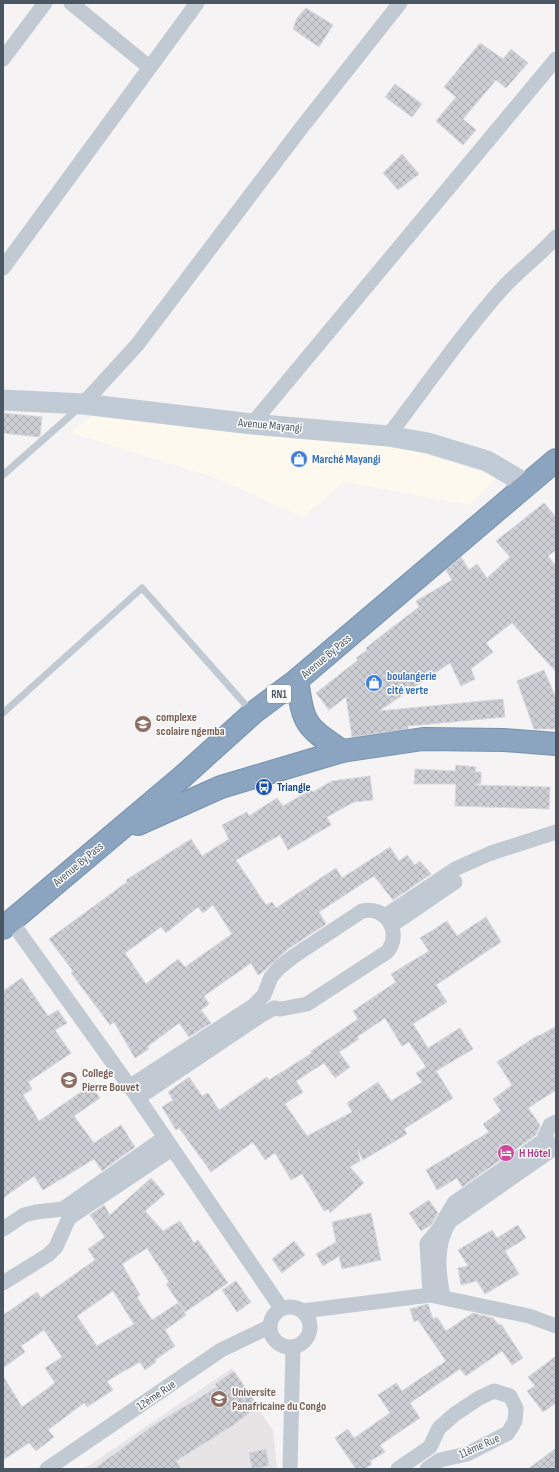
<svg xmlns="http://www.w3.org/2000/svg" width="559" height="1472" font-family="'Sofia Sans Condensed',sans-serif">
<style>
.commercial{fill:#fdf9ef}
.education{fill:#e6e4e5}
.building{fill:url(#building-cross-hatch);stroke:#d7d9de;fill-rule:evenodd}
.lines{fill:none;stroke-linecap:round;stroke-linejoin:round}
.highway-casing{stroke:#7690ad;stroke-width:24}
.lane{stroke:#c1cad2;stroke-width:7}
.street{stroke:#c1cad2;stroke-width:15}
.secondary{stroke:#c1cbd6;stroke-width:21}
.highway{stroke:#8ba5c1;stroke-width:22}
.labels{text-anchor:middle;stroke-width:3;stroke-linejoin:round;paint-order:stroke}
.shield{fill:#fff;stroke:#808990;stroke-width:1}
.shield-label{font-size:11px;font-weight:bold;fill:#4a5661}
.street-label{font-size:12px;fill:#4a5661;stroke:#fff}
.shop-label{font-size:12px;font-weight:bold;fill:#366cbe;stroke:#fff;text-anchor:start}
.education-label{font-size:12px;font-weight:bold;fill:#785e54;stroke:#fff;text-anchor:start}
.transit-label{font-size:12px;font-weight:bold;fill:#164399;stroke:#fff;text-anchor:start}
.hotel-label{font-size:12px;font-weight:bold;fill:#b23c85;stroke:#fff;text-anchor:start}
</style>
<defs>
<pattern id="building-cross-hatch" width="8" height="8" patternUnits="userSpaceOnUse"><rect width="8" height="8" fill="#cdcfd5"/><path d="M0 0l8 8M0 8l8-8" fill="none" stroke="#a8abb0"/></pattern>
</defs>
<rect width="100%" height="100%" fill="#f5f3f3"/>
<path class="commercial" d="M92,415L387,442L497,477L469,505L344,482L303,517L213,477L71,433Z"/>
<path class="education" d="M232,1368L273,1431L277,1469H84Z"/>
<g class="building">
<path d="M306,8L333,25L319,47L293,29L297,18Z"/>
<path d="M480,43L503,59L511,49L528,63L506,88L496,80L463,119L476,130L463,145L436,121L456,97L444,87Z"/>
<path d="M395,84L422,104L412,117L385,97Z"/>
<path d="M402,154L419,174L398,190L383,173Z"/>
<path d="M3,413L42,417L40,435L39,437L3,433Z"/>
<path d="M544,503L556,517V550L548,556L556,566V672L512,623L486,643L493,652L471,669L475,679L461,686L450,663L379,711L503,699L505,717L408,726V729L352,737L346,697L329,710L316,693L358,660L356,658L367,650L366,648L377,639L419,607L416,601L452,580L446,570L461,557L469,570L477,564L487,578L510,557L496,541Z"/>
<path d="M544,670L556,698V729H534L517,681Z"/>
<path d="M456,765L476,767L475,772H481V783L474,785L550,787L549,809L455,806L456,784H414L415,769L455,771Z"/>
<path d="M370,776L373,800L354,802L327,817L331,825L288,850L280,835L236,860L266,905L272,902L276,908L336,868L342,878L390,847L399,861L407,855L415,865L420,861L431,874L393,900L374,876L319,912L326,924L288,949L264,971L258,975L251,963L204,996L209,1004L201,1010L211,1023L189,1037L179,1023L147,1047L149,1049L135,1058L114,1022L110,1025L71,973L73,971L49,939L127,882L126,880L191,839L202,856L229,839L222,825L247,812L249,816L277,798L283,806L311,790L313,792L332,781ZM213,905L232,934L185,967L178,959L146,984L125,953L161,927L166,933L198,907L203,913Z"/>
<path d="M486,917L501,942L436,985L447,1002L413,1024L428,1048L460,1028L473,1049L436,1071L453,1098L404,1129L407,1134L363,1160L358,1150L360,1161L350,1167L364,1183L330,1213L329,1209L324,1211L302,1174L291,1180L275,1153L265,1160L253,1142L211,1172L179,1128L176,1130L162,1107L173,1100L168,1092L189,1077L202,1096L208,1093L219,1110L267,1077L269,1080L312,1053L311,1051L358,1019L353,1011L396,982L391,974L429,951L420,938L447,921L457,936ZM385,1018L402,1046L409,1042L426,1067L416,1073L422,1082L391,1101L378,1082L347,1103L352,1112L307,1136L285,1104L303,1092L296,1081L324,1063L335,1078L350,1067L339,1052L359,1039L357,1037Z"/>
<path d="M22,978L48,1016L58,1010L67,1023L55,1030L71,1053L28,1082L32,1089L23,1095L39,1121L91,1085L100,1098L74,1116L94,1143L121,1125L135,1147L102,1171L94,1159L43,1190L34,1176L3,1198V991Z"/>
<path d="M556,1026V1090L528,1108L540,1125L536,1135L462,1187L457,1178L437,1190L426,1170L489,1132L483,1124L501,1111L493,1099L512,1085L497,1062L538,1035L539,1036Z"/>
<path d="M151,1178L165,1194L145,1211L163,1231L180,1221L194,1243L198,1240L228,1283L185,1312L166,1284L169,1282L147,1248L122,1264L140,1295L137,1297L152,1320L178,1303L186,1315L165,1330L175,1346L155,1360L156,1362L145,1370L140,1362L107,1381L113,1390L87,1407L84,1403L48,1430L54,1437L36,1451L29,1443L3,1460V1376L22,1407L55,1383L45,1368L62,1357L44,1330L21,1346L25,1352L3,1368V1315L37,1292L41,1298L95,1260L88,1249L105,1237L90,1215L104,1205L110,1215ZM113,1291L134,1324L97,1346L77,1316Z"/>
<path d="M429,1200L438,1213L431,1225L421,1231L409,1213Z"/>
<path d="M371,1213L381,1260L342,1269L339,1256L323,1266L316,1254L336,1242L332,1222Z"/>
<path d="M518,1225L526,1238L505,1251L519,1274L485,1294L477,1281L461,1285L458,1268L468,1266L458,1250L492,1230L497,1238Z"/>
<path d="M294,1241L305,1255L282,1273L272,1259Z"/>
<path d="M236,1281L251,1302L237,1312L222,1290Z"/>
<path d="M428,1304L433,1319L437,1317L446,1331L473,1313L493,1318L499,1325L501,1324L523,1358L512,1365L502,1351L466,1376L460,1369L410,1403L420,1418L380,1445L385,1452L370,1461L372,1464L364,1469H356L335,1438L348,1429L354,1438L390,1413L378,1395L396,1383L402,1391L446,1361L418,1320L414,1322L410,1309Z"/>
<path d="M556,1356V1403L543,1412L527,1391L535,1386L528,1377Z"/>
<path d="M234,1371L258,1406L235,1424L176,1461L181,1469H94L151,1427L217,1387L215,1384Z"/>
<path d="M556,1448V1469H528Z"/>
<path d="M266,1449L269,1466L252,1469L249,1453Z"/>
</g>
<g class="lines">
<g class="highway-casing">
<g id="highway">
<path d="M297,680C304,725 304,725 342,751"/>
<path d="M138,824L221,787L342,751L423,739L504,740L556,744"/>
<path d="M3,928L181,778L253,713L297,680L556,460"/>
</g>
</g>
<g class="lane">
<path d="M3,475L79,408"/>
<path d="M3,713L142,588L251,711"/>
</g>
<g class="street">
<path d="M71,3L149,67"/>
<path d="M3,59L45,3"/>
<path d="M3,268L197,3"/>
<path d="M83,404L137,345L302,127L400,3"/>
<path d="M252,424L556,59"/>
<path d="M388,436C426,387 460,336 501,290C518,271 539,256 556,237"/>
<path d="M385,916L457,868L491,853L556,832"/>
<path d="M11,921L138,1098L281,1308"/>
<path d="M392,925L455,882"/>
<path d="M129,1087L253,1006L264,995L271,977L280,967L294,956L362,911C386,905 403,933 387,952L307,1004L281,1009L274,1008L260,1016L138,1098"/>
<path d="M551,1147L545,1136L550,1125L556,1122"/>
<path d="M3,1229L24,1215L36,1212L63,1209L164,1138"/>
<path d="M3,1283L48,1255L56,1247L69,1218L172,1149"/>
<path d="M430,1295L427,1243L438,1230L454,1203L546,1139"/>
<path d="M443,1297C438,1270 435,1245 450,1221L553,1149"/>
<circle cx="290" cy="1327" r="20"/>
<path d="M303,1311L430,1295L529,1316L556,1326"/>
<path d="M47,1469L221,1350L269,1327"/>
<path d="M290,1469L293,1347"/>
<path d="M398,1469L430,1447L439,1428L455,1414L479,1398L494,1391L510,1396L516,1408L515,1421L508,1433L467,1454L440,1460L427,1469"/>
</g>
<path class="secondary" d="M3,400L83,404L252,424L388,436L428,443L487,461L528,485"/>
<use href="#highway" class="highway"/>
</g>
<defs>
<g id="shop-disc" transform="scale(0.9)"><circle r="9.5" fill="#3f7fe0" stroke="#fff"/><path d="M-5-2.5h2.3a2.7 3.5 0 0 1 5.4 0H5L5.5 6h-11ZM-1.5-2.5h3a1.5 2.3 0 0 0-3 0Z" fill="#fff"/></g>
<g id="school-disc" transform="scale(0.9)"><circle r="9.5" fill="#8d6e63" stroke="#fff"/><path d="M0-5L7-2L0 1L-7-2ZM-4 1L0 2.5L4 1V4Q0 6-4 4Z" fill="#fff"/></g>
<g id="bus-disc" transform="scale(0.9)"><circle r="9.5" fill="#1a4fb4" stroke="#fff"/><path d="M-5-6H5V4H4V6H2V4H-2V6H-4V4H-5ZM-3.5-4V0h7V-4ZM-3.5 1.2v1.5H-2V1.2ZM2 1.2v1.5H3.5V1.2Z" fill="#fff"/></g>
<g id="hotel-disc" transform="scale(0.9)"><circle r="9.5" fill="#d1479c" stroke="#fff"/><path d="M-6-4.5h1.5V1H6V5H4.5V3h-9V5H-6ZM-4 0a1.8 1.8 0 1 1 3.6 0ZM.5 0V-2.5h3Q6-2.5 6 0Z" fill="#fff"/></g>
<g id="university-disc" transform="scale(0.9)"><circle r="9.5" fill="#8d6e63" stroke="#fff"/><path d="M0-5L7-2L0 1L-7-2ZM-4 1L0 2.5L4 1V4Q0 6-4 4Z" fill="#fff"/></g>
</defs>
<g fill-rule="evenodd">
<use href="#shop-disc" x="299" y="459"/>
<use href="#shop-disc" x="374" y="683"/>
<use href="#school-disc" x="143" y="724"/>
<use href="#bus-disc" x="264" y="787"/>
<use href="#school-disc" x="69" y="1080"/>
<use href="#hotel-disc" x="506" y="1153"/>
<use href="#university-disc" x="219" y="1399"/>
</g>
<g class="labels">
<rect class="shield" x="267" y="685" width="24" height="18" rx="3"/>
<g class="shield-label">
<text x="279" y="698">RN1</text>
</g>
<g class="street-label">
<text transform="translate(270 425) rotate(5)" y="4">Avenue Mayangi</text>
<text transform="translate(326 656) rotate(-40)" y="4">Avenue By Pass</text>
<text transform="translate(78 864) rotate(-40)" y="4">Avenue By Pass</text>
<text transform="translate(156 1395) rotate(-34)" y="4">12ème Rue</text>
<text transform="translate(479 1446) rotate(-24)" y="4">11ème Rue</text>
</g>
<g class="shop-label">
<text x="312" y="463">Marché Mayangi</text>
<text x="387" y="680">boulangerie<tspan x="387" dy="14">cité verte</tspan></text>
</g>
<g class="education-label">
<text x="156" y="721">complexe<tspan x="156" dy="14">scolaire ngemba</tspan></text>
<text x="82" y="1077">College<tspan x="82" dy="14">Pierre Bouvet</tspan></text>
<text x="232" y="1396">Universite<tspan x="232" dy="14">Panafricaine du Congo</tspan></text>
</g>
<g class="transit-label">
<text x="277" y="791">Triangle</text>
</g>
<g class="hotel-label">
<text x="519" y="1157">H Hôtel</text>
</g>
</g>
<rect width="559" height="1472" fill="none" stroke="#4a5661" stroke-width="8"/>
</svg>
